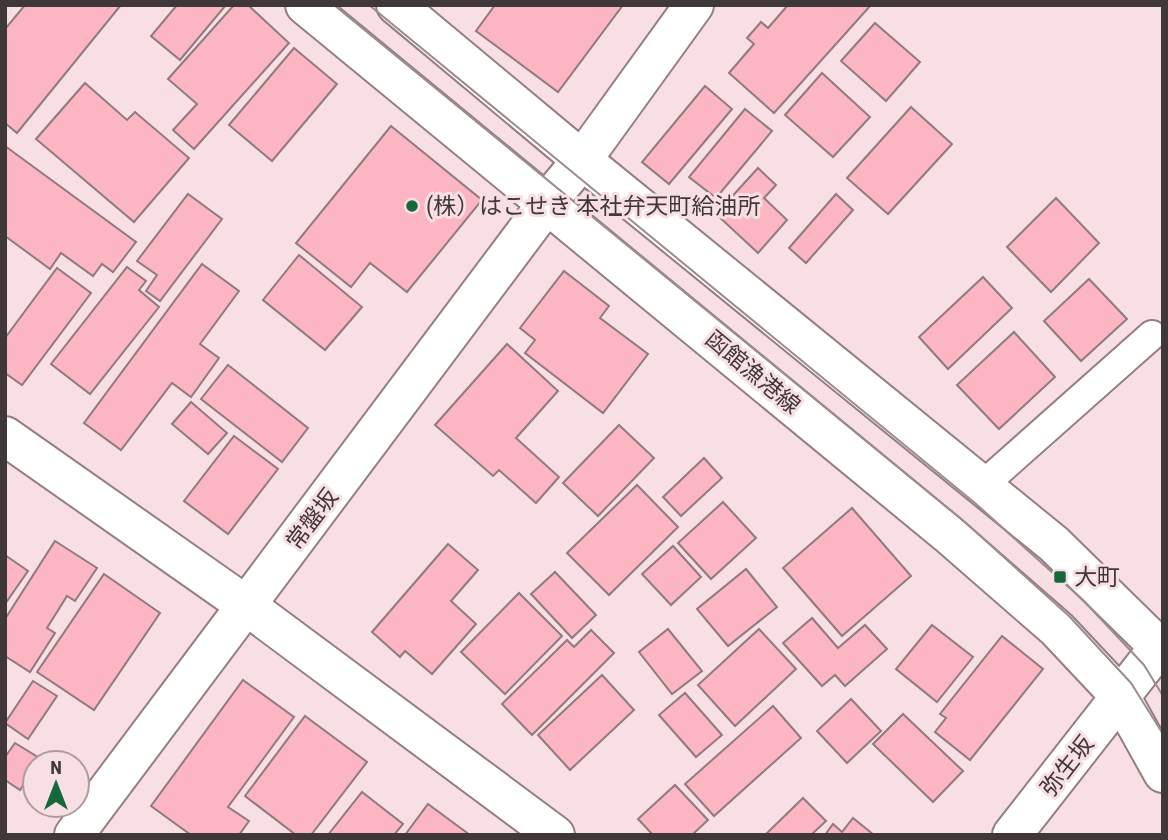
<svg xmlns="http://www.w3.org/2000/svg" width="1168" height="840" font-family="'Roboto Condensed','Noto Sans JP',sans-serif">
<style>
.building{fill:#fbb5c3;stroke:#907a7e;stroke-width:2}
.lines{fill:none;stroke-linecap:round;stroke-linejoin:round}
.lane-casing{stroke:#947e82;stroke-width:32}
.street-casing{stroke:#947e82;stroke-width:42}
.secondary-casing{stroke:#947e82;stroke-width:42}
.lane{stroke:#fff;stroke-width:28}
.street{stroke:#fff;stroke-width:38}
.secondary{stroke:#fff;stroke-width:38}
.tram{stroke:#9c8b8d;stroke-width:2}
.poi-dot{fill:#146839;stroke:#f8dfe3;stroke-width:2.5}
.labels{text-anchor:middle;stroke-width:6;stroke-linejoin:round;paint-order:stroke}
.poi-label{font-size:23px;fill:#403738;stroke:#f8dfe3;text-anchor:start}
.street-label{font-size:23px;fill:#403738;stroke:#f8dfe3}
</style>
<rect width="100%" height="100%" fill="#f8dfe3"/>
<g class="building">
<path d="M25,5H121L17,133L5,123V29Z"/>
<path d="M177,5H226L180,60L151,36Z"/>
<path d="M234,5H248L289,43L194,149L173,130L197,104L168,79Z"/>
<path d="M495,5H623L558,92L476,31Z"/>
<path d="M788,5H871L774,113L729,73L754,44L747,38L761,22L768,28Z"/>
<path d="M875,23L920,62L886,101L841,61Z"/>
<path d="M294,48L337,84L272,161L229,125Z"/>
<path d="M822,73L870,117L833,157L785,115Z"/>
<path d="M85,83L127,120L135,112L189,158L134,222L36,139Z"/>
<path d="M705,86L732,109L669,184L642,162Z"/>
<path d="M911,107L952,144L888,214L847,178Z"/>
<path d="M745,109L772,131L716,198L689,177Z"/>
<path d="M391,126L482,200L407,292L370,263L351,287L296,243Z"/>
<path d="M5,146L136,242L113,272L102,264L93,276L61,253L50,269L5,236Z"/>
<path d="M758,168L776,185L764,198L787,220L758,253L716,214Z"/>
<path d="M188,194L222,219L160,301L146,291L157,275L137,261Z"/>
<path d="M836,194L853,210L806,263L789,248Z"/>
<path d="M1056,198L1099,243L1051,292L1007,247Z"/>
<path d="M299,255L362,307L325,350L263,300Z"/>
<path d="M202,264L239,291L200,344L219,358L191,397L172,383L121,450L84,423Z"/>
<path d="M127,267L146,281L139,290L159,307L90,394L51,364Z"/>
<path d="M57,268L91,293L22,385L5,373V338Z"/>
<path d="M564,271L609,306L600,318L648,354L603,413L525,353L535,340L520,328Z"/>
<path d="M983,277L1012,308L948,369L919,337Z"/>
<path d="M1089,279L1127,319L1081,361L1044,321Z"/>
<path d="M1014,332L1055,377L999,429L957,385Z"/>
<path d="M507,344L558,391L516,438L559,477L536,503L499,470L493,476L435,425Z"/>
<path d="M228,365L308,428L282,462L201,399Z"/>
<path d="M191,402L227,433L208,454L172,424Z"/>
<path d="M619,425L654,458L598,516L563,483Z"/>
<path d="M234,436L278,469L228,534L184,501Z"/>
<path d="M704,458L722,478L681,516L663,497Z"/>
<path d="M637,485L678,527L609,595L567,553Z"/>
<path d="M723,502L756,538L711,579L678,543Z"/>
<path d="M852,508L911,576L842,636L783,568Z"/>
<path d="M55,541L97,568L75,601L67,596L47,628L55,633L30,672L5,656V619Z"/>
<path d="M448,544L478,570L451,601L476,624L432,674L405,651L400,657L372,632Z"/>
<path d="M673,546L701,577L671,605L642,574Z"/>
<path d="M5,555L28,571L5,604Z"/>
<path d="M746,569L777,607L728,646L697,609Z"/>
<path d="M555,572L596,615L572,638L531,594Z"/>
<path d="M104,574L160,613L94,710L37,672Z"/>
<path d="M519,593L562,636L505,694L461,652Z"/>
<path d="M812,618L838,648L865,625L887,649L845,686L835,675L822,686L783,643Z"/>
<path d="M932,625L973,657L937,702L896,669Z"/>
<path d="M668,629L702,671L672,694L639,652Z"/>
<path d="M759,629L796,669L735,726L698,685Z"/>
<path d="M591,630L614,653L532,735L502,704L567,640L574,647Z"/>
<path d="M1002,636L1043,669L970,760L935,732L946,718L940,714Z"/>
<path d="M602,675L634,710L570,770L538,735Z"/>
<path d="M243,680L294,717L228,807L249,821L239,835H191L151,806Z"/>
<path d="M33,681L57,696L28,739L5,723Z"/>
<path d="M685,693L722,735L696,757L659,715Z"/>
<path d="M851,699L881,731L847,763L817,731Z"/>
<path d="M773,706L801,738L714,816L685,784Z"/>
<path d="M903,714L963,771L933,802L873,744Z"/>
<path d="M305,716L367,762L311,835H296L245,796Z"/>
<path d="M15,743L41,759L38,763H35V768L20,790L5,780V757Z"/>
<path d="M675,785L708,820L692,835H653L638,819Z"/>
<path d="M362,792L403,824L394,835H328Z"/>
<path d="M803,798L826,821L811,835H765Z"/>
<path d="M428,804L470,835H405Z"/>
<path d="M853,818L874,835H825L833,824L842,832Z"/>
</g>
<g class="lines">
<g class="lane-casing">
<path id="lane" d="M983,485L1152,335"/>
</g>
<g class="street-casing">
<path id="street" d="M74,835L558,189L582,160L694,5"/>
</g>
<g class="secondary-casing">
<g id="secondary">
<path d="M305,5L948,534L1057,629L1120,696L1163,773"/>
<path d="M396,5L582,160L1054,544L1159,647L1163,653"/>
<path d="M5,436L247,606L555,835"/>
<path d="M1012,835L1163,642"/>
</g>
</g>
<use href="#lane" class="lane"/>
<use href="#street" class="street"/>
<use href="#secondary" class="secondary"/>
<g class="tram">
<path d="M334,5L966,523L1069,616L1131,683L1163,734"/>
<path d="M369,5L975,503L1083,600L1144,665L1163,696"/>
</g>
</g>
<g class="poi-dot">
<circle cx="412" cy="206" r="7"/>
<rect x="1053" y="570" width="14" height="14" rx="3.5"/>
</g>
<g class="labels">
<g class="poi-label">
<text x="426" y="214">(株）はこせき 本社弁天町給油所</text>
<text x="1074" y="585">大町</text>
</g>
<g class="street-label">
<text transform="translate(753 372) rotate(40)" y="8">函館漁港線</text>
<text transform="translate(312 519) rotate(-53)" y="8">常盤坂</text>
<text transform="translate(1067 766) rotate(-52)" y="8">弥生坂</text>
</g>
</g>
<rect width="1168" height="840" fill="none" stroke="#403738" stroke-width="14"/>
<g transform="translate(56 784)"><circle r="33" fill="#f8dfe3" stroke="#ae9c9f" stroke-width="2"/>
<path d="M0-5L12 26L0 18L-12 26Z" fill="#146839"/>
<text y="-10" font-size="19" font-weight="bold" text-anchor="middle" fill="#403738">N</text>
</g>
</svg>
